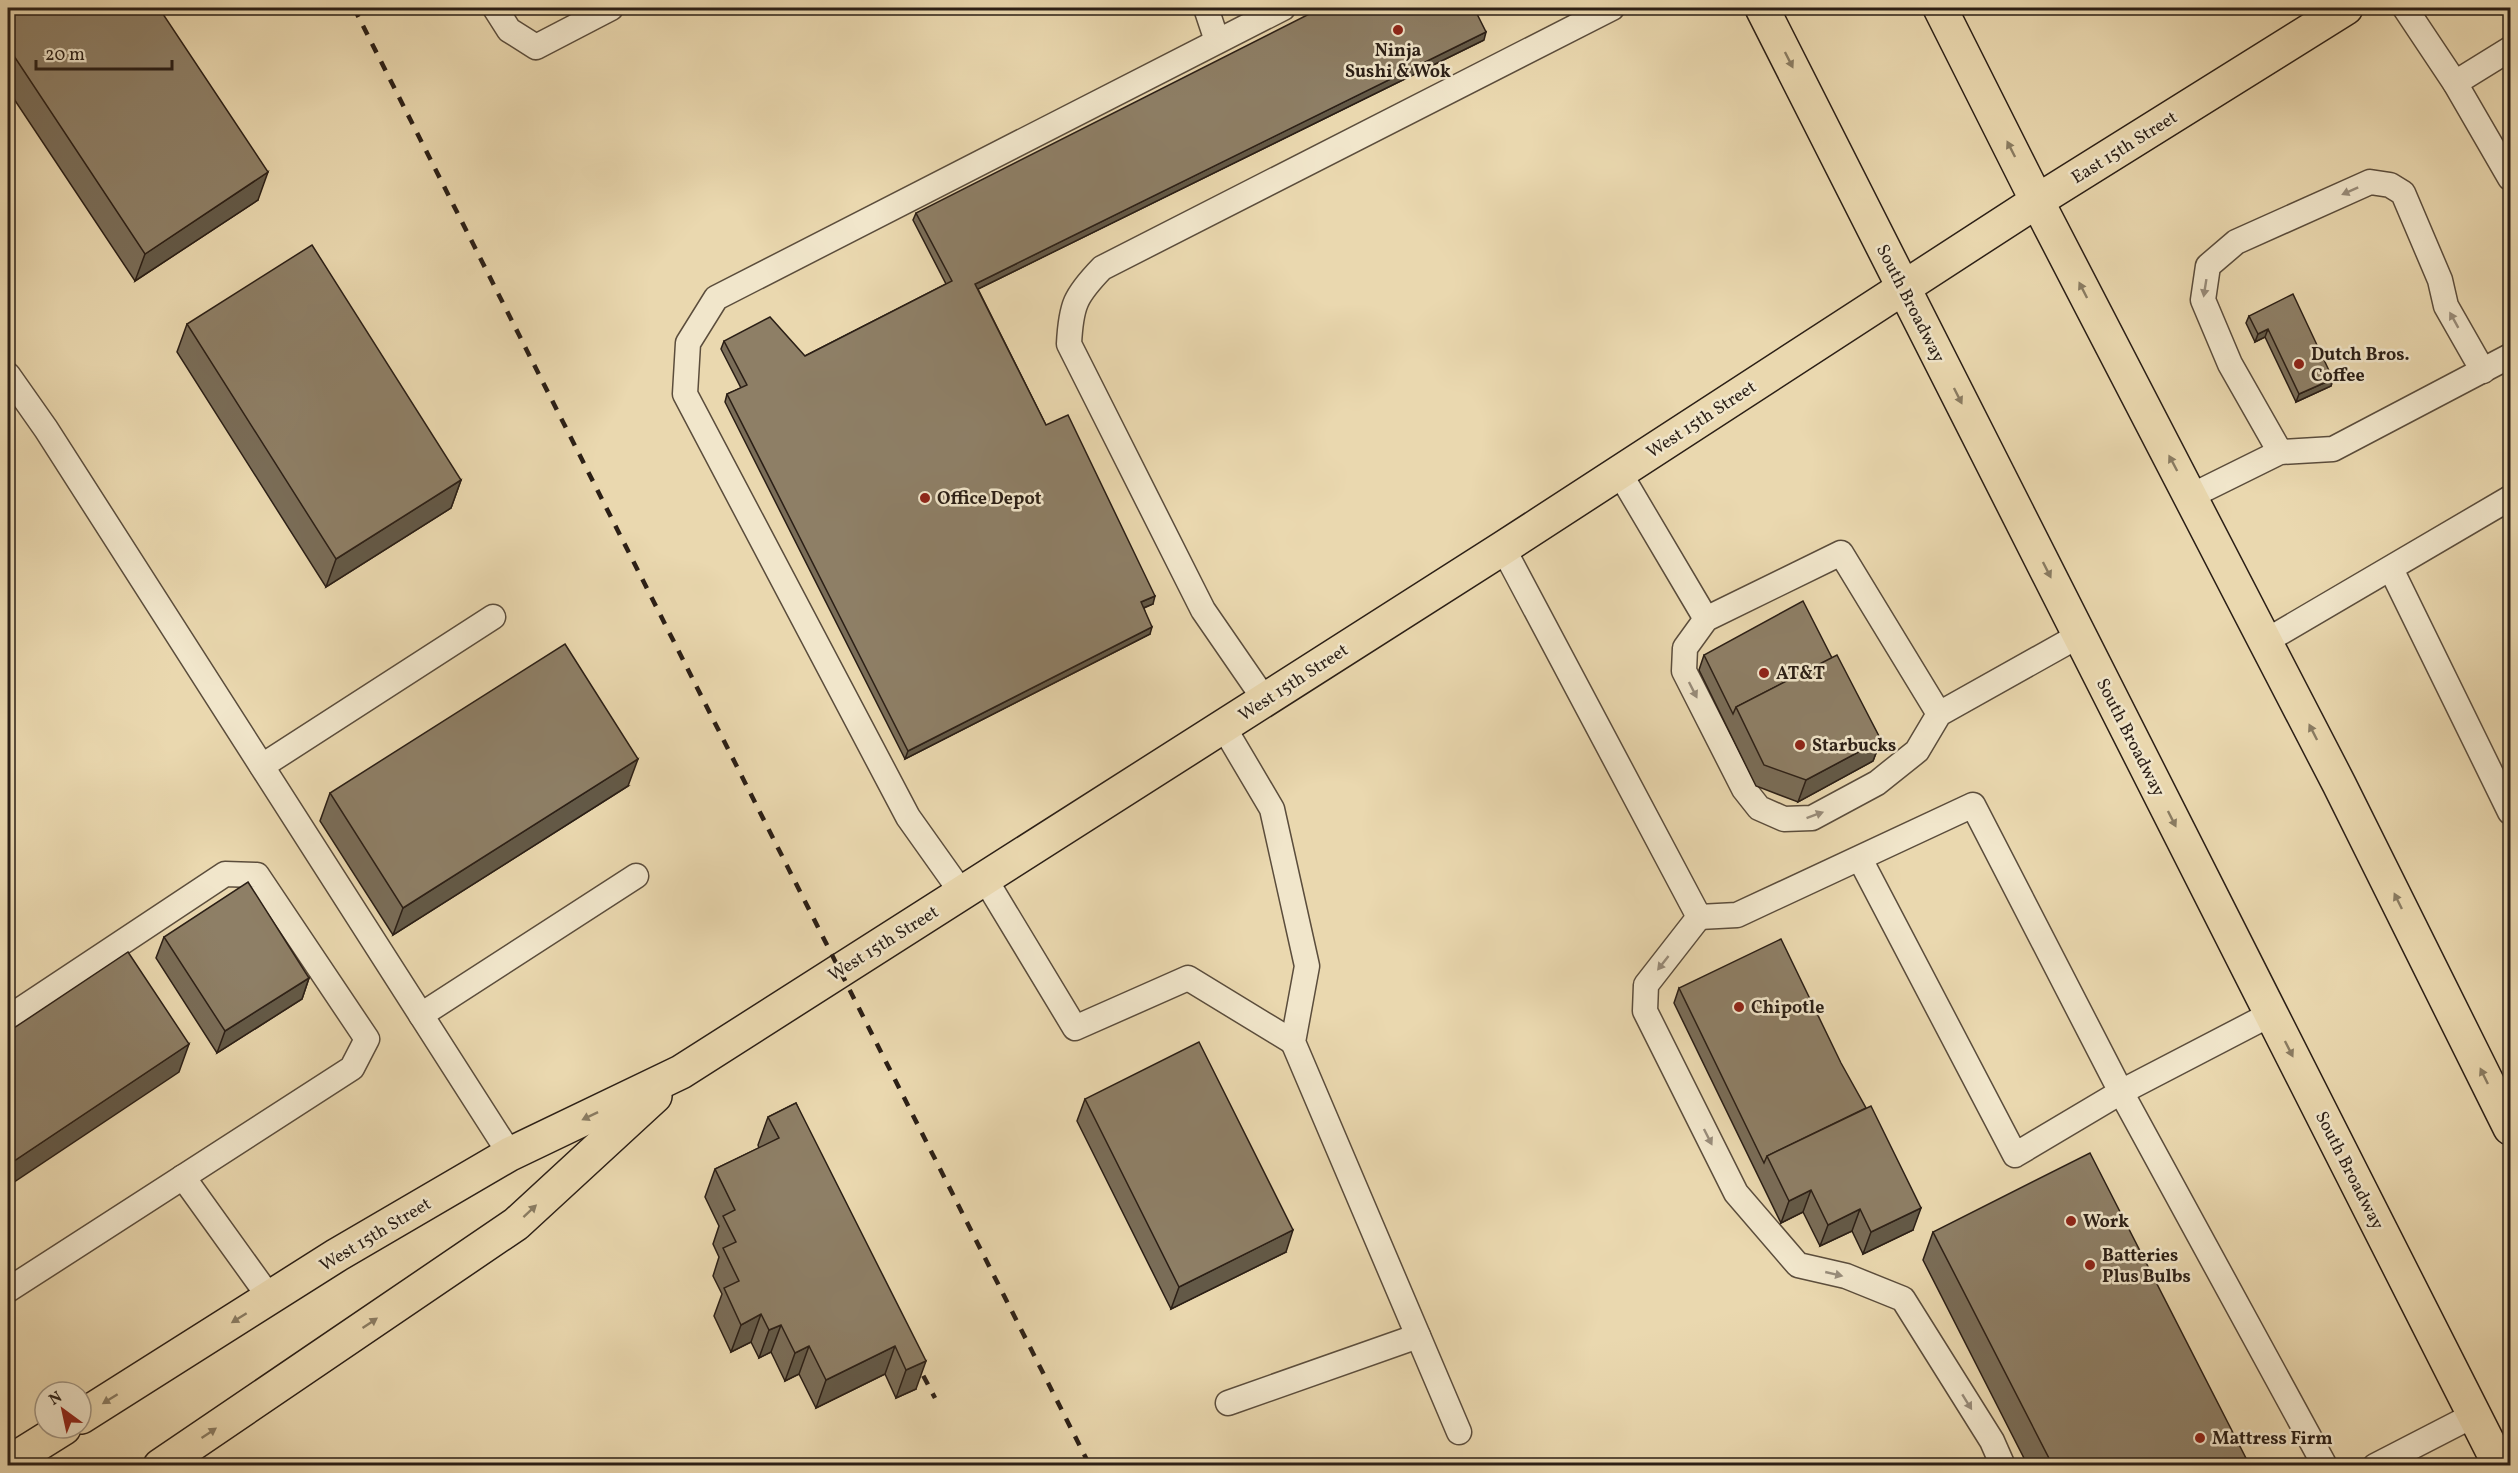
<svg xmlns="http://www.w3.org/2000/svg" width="2518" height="1473" font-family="Vollkorn,serif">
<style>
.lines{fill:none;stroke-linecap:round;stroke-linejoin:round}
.service-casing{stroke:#5b4d3c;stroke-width:27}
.primary-casing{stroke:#2b1f16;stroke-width:36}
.service{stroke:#f1e6cb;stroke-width:24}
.primary{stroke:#ead8af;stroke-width:33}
.rail{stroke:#2b1f16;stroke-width:4.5;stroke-dasharray:10 10;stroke-linecap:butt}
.wall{fill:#7a6d58;stroke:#2b1f16;stroke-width:1.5}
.shaded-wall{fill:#635947;stroke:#2b1f16;stroke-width:1.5}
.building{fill:#8e7f66;stroke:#2b1f16;stroke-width:1.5}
.oneway{fill:#8a7c62}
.oneway2{fill:#988c7a}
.poi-dot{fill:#8f2418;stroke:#f1e6cb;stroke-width:2}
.labels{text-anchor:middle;stroke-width:5;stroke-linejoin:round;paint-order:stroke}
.poi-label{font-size:18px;font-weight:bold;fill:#2b1f16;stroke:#f1e6cb;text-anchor:start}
.street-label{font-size:18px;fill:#2b1f16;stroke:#f1e6cb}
</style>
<rect width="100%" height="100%" fill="#ead8af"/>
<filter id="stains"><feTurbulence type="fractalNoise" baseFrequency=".00333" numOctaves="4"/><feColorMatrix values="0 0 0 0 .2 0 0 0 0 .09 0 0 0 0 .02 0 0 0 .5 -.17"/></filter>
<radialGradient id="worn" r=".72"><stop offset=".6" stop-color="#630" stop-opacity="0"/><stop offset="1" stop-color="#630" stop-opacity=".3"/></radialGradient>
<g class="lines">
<g class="service-casing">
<g id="service">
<path d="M495,8L509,30L536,47L611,8"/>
<path d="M1206,8L1217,41"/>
<path d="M2405,8L2455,83L2510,178"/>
<path d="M2455,83L2510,49"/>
<path d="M8,375L46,429L510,1154"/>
<path d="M2280,452L2230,364L2203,300L2208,266L2236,242L2370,182L2390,185L2403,193L2440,280L2446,306L2483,371"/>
<path d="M1619,472L1706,619"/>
<path d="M2191,496L2280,452L2333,449L2510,356"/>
<path d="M1503,548L1699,917L1737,915L1973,805L2121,1092L2325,1466"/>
<path d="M2391,569L2510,812"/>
<path d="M2266,641L2510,498"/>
<path d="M1265,700L1203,610L1069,344C1071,305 1075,296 1102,268L1612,8"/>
<path d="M1939,714L1917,751L1877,783L1812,818L1784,819L1759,808L1744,789L1684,671L1685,648L1706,619L1841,553L1939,714L2080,635"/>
<path d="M1223,726L1272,809L1307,966L1293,1042L1459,1432"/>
<path d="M262,766L493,617"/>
<path d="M1860,859L2015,1155L2121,1092L2271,1014"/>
<path d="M985,879L1075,1028L1188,978L1293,1042"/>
<path d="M962,893L908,817L685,394L688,343L716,298L1283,8"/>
<path d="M1699,917L1646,985L1645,1011L1736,1193L1798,1265L1846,1276L1903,1299L1992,1441L2003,1466"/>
<path d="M421,1015L636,876"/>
<path d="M8,1018L225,874L257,875L367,1039L352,1068L8,1290"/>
<path d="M183,1177L270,1298"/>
<path d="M1228,1403L1418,1336"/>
<path d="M2375,1466L2474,1415"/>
</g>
</g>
<g class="primary-casing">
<g id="primary">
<path d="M1762,8L2500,1466"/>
<path d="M1940,8L2037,201L2339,784L2510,1128"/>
<path d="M81,1417L337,1255L510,1154L681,1072L1503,548L2037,201L2346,8"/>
<path d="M8,1463L64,1428"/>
<path d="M160,1466L516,1224L655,1096"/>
</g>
</g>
<use href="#service" class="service"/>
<use href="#primary" class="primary"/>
<g class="rail">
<path d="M354,8L1090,1466"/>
<path d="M914,1358L935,1398"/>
</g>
</g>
<g class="wall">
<path d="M8,11L258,200L135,281L8,90Z"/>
<path d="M1484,40L978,289L1046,425L1153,604L1144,608L1150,634L905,759L725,402L727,394L741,388L721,349L724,341L805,356L946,284L913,220L916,213Z"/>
<path d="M2249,316L2333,379L2331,386L2296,402L2265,337L2255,342L2246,323Z"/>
<path d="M187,324L461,480L451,508L326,587L177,352Z"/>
<path d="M1704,655L1832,658L1881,740L1873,761L1798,802L1756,786L1699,670Z"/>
<path d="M628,786L393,935L320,821L330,793Z"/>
<path d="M164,937L309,978L302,999L217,1053L156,958Z"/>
<path d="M1679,988L1913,1230L1863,1254L1852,1231L1820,1246L1803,1212L1781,1223L1674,1003Z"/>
<path d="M1085,1099L1286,1252L1171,1309L1077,1121Z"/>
<path d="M796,1103L916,1389L896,1398L885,1374L816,1408L799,1374L785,1381L771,1352L759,1358L751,1342L731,1352L714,1316L722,1294L713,1276L719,1257L713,1244L719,1226L705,1197L715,1169L759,1148L758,1145L768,1117Z"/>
<path d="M1933,1232L2250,1466H2028L1923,1260Z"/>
</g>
<g class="shaded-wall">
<path d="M1486,32L1484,40L972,292L975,284Z"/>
<path d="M268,172L258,200L135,281L145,254Z"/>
<path d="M2268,329L2265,337L2255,342L2258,334Z"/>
<path d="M2333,379L2331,386L2296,402L2299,394Z"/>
<path d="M461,480L451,508L326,587L336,559Z"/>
<path d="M1155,596L1153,604L1138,610L1141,602Z"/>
<path d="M1152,627L1150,634L905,759L908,751Z"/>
<path d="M1881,740L1873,761L1798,802L1806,780Z"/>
<path d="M638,759L628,786L393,935L403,908Z"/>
<path d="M309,978L302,999L217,1053L225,1031Z"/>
<path d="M189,1044L179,1072L8,1186V1165Z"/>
<path d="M1811,1190L1803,1212L1781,1223L1789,1201Z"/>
<path d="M1921,1208L1913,1230L1863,1254L1871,1232Z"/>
<path d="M1860,1209L1852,1231L1820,1246L1828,1225Z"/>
<path d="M1293,1230L1286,1252L1171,1309L1179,1287Z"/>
<path d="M761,1314L751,1342L731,1352L741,1325Z"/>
<path d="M781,1325L771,1352L759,1358L769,1330Z"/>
<path d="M809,1346L799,1374L785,1381L795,1353Z"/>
<path d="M895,1346L885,1374L816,1408L826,1380Z"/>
<path d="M926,1361L916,1389L896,1398L906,1370Z"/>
</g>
<g class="building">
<path d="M13,8H159L268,172L145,254L8,47V11Z"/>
<path d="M1321,8H1474L1486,32L975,284L1046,425L1068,415L1155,596L1141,602L1152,627L908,751L727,394L747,385L724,341L770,317L805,356L952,281L916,213Z"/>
<path d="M312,245L461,480L336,559L187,324Z"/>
<path d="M2293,294L2333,379L2299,394L2268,329L2258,334L2249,316Z"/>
<path d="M1803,601L1832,658L1736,707L1733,714L1704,655Z"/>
<path d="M565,644L638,759L403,908L330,793Z"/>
<path d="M1837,655L1881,740L1806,780L1764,765L1736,707Z"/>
<path d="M248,882L309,978L225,1031L164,937Z"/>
<path d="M1781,939L1841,1063L1866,1108L1767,1156L1764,1163L1679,988Z"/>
<path d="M128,952L189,1044L8,1165V1032Z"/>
<path d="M1199,1042L1293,1230L1179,1287L1085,1099Z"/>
<path d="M796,1103L926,1361L906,1370L895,1346L826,1380L809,1346L795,1353L781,1325L769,1330L761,1314L741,1325L724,1288L739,1281L723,1248L736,1242L723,1216L735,1210L715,1169L779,1138L768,1117Z"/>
<path d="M1871,1106L1921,1208L1871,1232L1860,1209L1828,1225L1811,1190L1789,1201L1767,1156Z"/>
<path d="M2090,1153L2250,1466H2053L1933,1232Z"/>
</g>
<defs><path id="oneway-solid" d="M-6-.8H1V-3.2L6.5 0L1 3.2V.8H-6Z" transform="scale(1.5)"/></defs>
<g class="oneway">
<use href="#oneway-solid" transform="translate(1789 60) rotate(63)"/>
<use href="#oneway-solid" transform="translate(2011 149) rotate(-117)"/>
<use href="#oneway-solid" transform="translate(2083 290) rotate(-117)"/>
<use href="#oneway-solid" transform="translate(1958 396) rotate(63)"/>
<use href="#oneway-solid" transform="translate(2173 463) rotate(-118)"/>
<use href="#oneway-solid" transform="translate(2047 570) rotate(63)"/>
<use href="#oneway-solid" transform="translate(2313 732) rotate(-117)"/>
<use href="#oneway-solid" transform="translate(2172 819) rotate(63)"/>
<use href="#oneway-solid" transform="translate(2398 901) rotate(-116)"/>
<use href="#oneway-solid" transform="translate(2289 1049) rotate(63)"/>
<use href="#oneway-solid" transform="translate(2484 1076) rotate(-116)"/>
<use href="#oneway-solid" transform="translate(590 1116) rotate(154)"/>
<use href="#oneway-solid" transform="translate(530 1211) rotate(-43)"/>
<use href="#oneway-solid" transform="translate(239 1318) rotate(148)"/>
<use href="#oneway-solid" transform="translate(370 1323) rotate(-34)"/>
<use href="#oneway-solid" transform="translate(110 1399) rotate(148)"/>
<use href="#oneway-solid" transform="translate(209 1433) rotate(-34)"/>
</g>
<g class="oneway2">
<use href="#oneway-solid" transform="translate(2350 191) rotate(156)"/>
<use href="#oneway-solid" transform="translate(2205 288) rotate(99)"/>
<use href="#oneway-solid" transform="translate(2454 320) rotate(-119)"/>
<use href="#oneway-solid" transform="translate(1693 690) rotate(63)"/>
<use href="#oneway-solid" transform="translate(1815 815) rotate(-20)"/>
<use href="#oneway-solid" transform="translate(1663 963) rotate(128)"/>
<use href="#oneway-solid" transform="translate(1708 1137) rotate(63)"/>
<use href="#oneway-solid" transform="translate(1834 1274) rotate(13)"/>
<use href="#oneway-solid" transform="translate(1967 1402) rotate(58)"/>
</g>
<g class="poi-dot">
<circle cx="1398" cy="30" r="6"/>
<circle cx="2299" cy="364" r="6"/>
<circle cx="925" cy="498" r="6"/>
<circle cx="1764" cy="673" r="6"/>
<circle cx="1800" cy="745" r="6"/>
<circle cx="1739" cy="1007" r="6"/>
<circle cx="2071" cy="1221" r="6"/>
<circle cx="2090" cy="1265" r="6"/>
<circle cx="2200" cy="1438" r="6"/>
</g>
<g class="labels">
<g class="poi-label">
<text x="1398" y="56" text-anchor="middle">Ninja<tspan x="1398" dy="21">Sushi &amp; Wok</tspan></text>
<text x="2311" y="360">Dutch Bros.<tspan x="2311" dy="21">Coffee</tspan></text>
<text x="937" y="504">Office Depot</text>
<text x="1776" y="679">AT&amp;T</text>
<text x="1812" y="751">Starbucks</text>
<text x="1751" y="1013">Chipotle</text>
<text x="2083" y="1227">Work</text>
<text x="2102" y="1261">Batteries<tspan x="2102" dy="21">Plus Bulbs</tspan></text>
<text x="2212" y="1444">Mattress Firm</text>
</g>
<g class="street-label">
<text transform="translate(2124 147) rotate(-32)" y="6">East 15th Street</text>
<text transform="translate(1911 303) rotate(63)" y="6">South Broadway</text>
<text transform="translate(1701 419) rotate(-33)" y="6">West 15th Street</text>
<text transform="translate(1293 682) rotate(-33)" y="6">West 15th Street</text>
<text transform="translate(2131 737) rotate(63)" y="6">South Broadway</text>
<text transform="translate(883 943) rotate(-32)" y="6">West 15th Street</text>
<text transform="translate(2350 1170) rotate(63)" y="6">South Broadway</text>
<text transform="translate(375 1234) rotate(-31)" y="6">West 15th Street</text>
</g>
</g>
<rect width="2518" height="1473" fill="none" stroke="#ead8af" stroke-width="30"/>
<rect x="9" y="9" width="2500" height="1455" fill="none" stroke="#2b1f16" stroke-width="3"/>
<rect x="15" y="15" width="2488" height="1443" fill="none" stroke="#2b1f16" stroke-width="1.5"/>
<g transform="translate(63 1410) rotate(327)"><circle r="28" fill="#f1e6cb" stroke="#a29683" stroke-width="1.5"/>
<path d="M0-4.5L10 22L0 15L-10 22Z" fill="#8f2418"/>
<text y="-9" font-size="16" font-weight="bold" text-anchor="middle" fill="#2b1f16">N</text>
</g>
<path d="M36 60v9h136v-9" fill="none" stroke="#2b1f16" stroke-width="3"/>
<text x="45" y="60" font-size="18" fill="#2b1f16" stroke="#f1e6cb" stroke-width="4.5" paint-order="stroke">20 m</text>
<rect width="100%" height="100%" filter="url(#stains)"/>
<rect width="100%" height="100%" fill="url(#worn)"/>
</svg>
